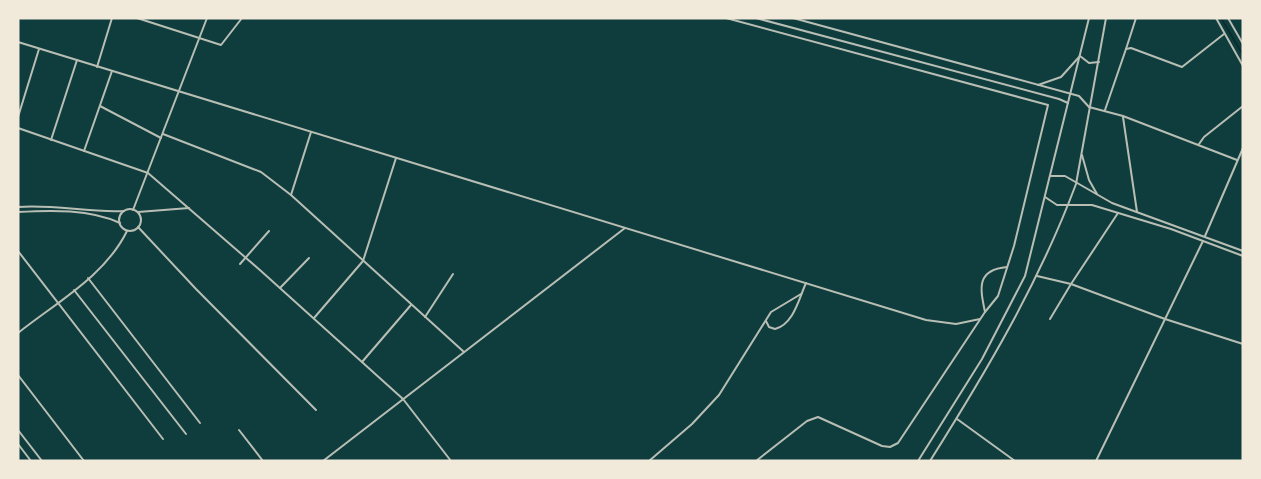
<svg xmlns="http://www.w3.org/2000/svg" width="1261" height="479" font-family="'DM Sans',sans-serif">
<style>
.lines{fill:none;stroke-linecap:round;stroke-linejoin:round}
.stream{stroke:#0a2a2b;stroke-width:1.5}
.minor{stroke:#b8beb3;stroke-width:2}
.tertiary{stroke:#b8beb3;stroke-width:2}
</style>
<rect width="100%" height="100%" fill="#0f3d3e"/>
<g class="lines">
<path class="stream" d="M1221,18L1243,55"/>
<g class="minor">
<path d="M137,18L221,45L242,18"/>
<path d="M726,18L1048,105L1014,246L998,296L985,312L898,443L890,447L882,446L818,417L807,421L756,461"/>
<path d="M18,42L926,320L956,324L980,319"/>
<path d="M1126,49L1136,18"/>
<path d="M97,67L112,18"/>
<path d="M100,106L161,138"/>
<path d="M1089,107L1123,116L1237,160"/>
<path d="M1105,110L1126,49L1131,48L1182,67L1224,34"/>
<path d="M18,117L39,49"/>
<path d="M1123,117L1137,212"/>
<path d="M18,128L148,173L261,271L403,399L451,461"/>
<path d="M163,134L261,172L291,195L464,352"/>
<path d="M51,140L77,60"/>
<path d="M1199,144L1204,137L1243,106"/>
<path d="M84,151L112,71"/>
<path d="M291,195L311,132"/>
<path d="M18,207C54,204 89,213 124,211"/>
<circle cx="130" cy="220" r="11"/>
<path d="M133,210L207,18"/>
<path d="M18,212C51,210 90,209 120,223"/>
<path d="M138,212L189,208"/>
<path d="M138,227L196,289L316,410"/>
<path d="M1205,236L1243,148"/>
<path d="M18,251L163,439"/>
<path d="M240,264L269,231"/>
<path d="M1037,276L1071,284L1165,319L1243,344"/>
<path d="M88,278L200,423"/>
<path d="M280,288L309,258"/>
<path d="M74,290L186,434"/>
<path d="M985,312C980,288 976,270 1007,267"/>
<path d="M425,317L453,274"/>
<path d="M314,318L363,261L396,158"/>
<path d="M1050,319L1071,284L1118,213"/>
<path d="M766,321L769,327L775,329C794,324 799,298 806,283"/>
<path d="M18,333C57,302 105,276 127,231"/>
<path d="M362,362L411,305"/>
<path d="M18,375L84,461"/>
<path d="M957,419L1015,461"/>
<path d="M18,430L42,461"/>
<path d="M239,430L263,461"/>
<path d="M18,444L31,461"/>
<path d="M323,461L625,228"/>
<path d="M649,461L692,424L719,395L771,312L801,294"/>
<path d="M1096,461L1203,241"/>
</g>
<g class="tertiary">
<path d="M756,18L1059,99L1068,103"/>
<path d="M793,18L1079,96L1089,107"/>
<path d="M1216,18L1243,66"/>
<path d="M1228,18L1243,44"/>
<path d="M1038,85L1061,77L1080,56L1089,63L1099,62"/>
<path d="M1082,155L1089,180L1097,194"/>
<path d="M1050,176H1065L1112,203L1243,251"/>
<path d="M1045,197L1057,205H1092L1171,229L1243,256"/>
<path d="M918,461L982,359L1025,276L1089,18"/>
<path d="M930,461C986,372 1039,283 1076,184L1106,18"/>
</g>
</g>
<rect width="1261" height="479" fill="none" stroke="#f1e9da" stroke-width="39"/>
</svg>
